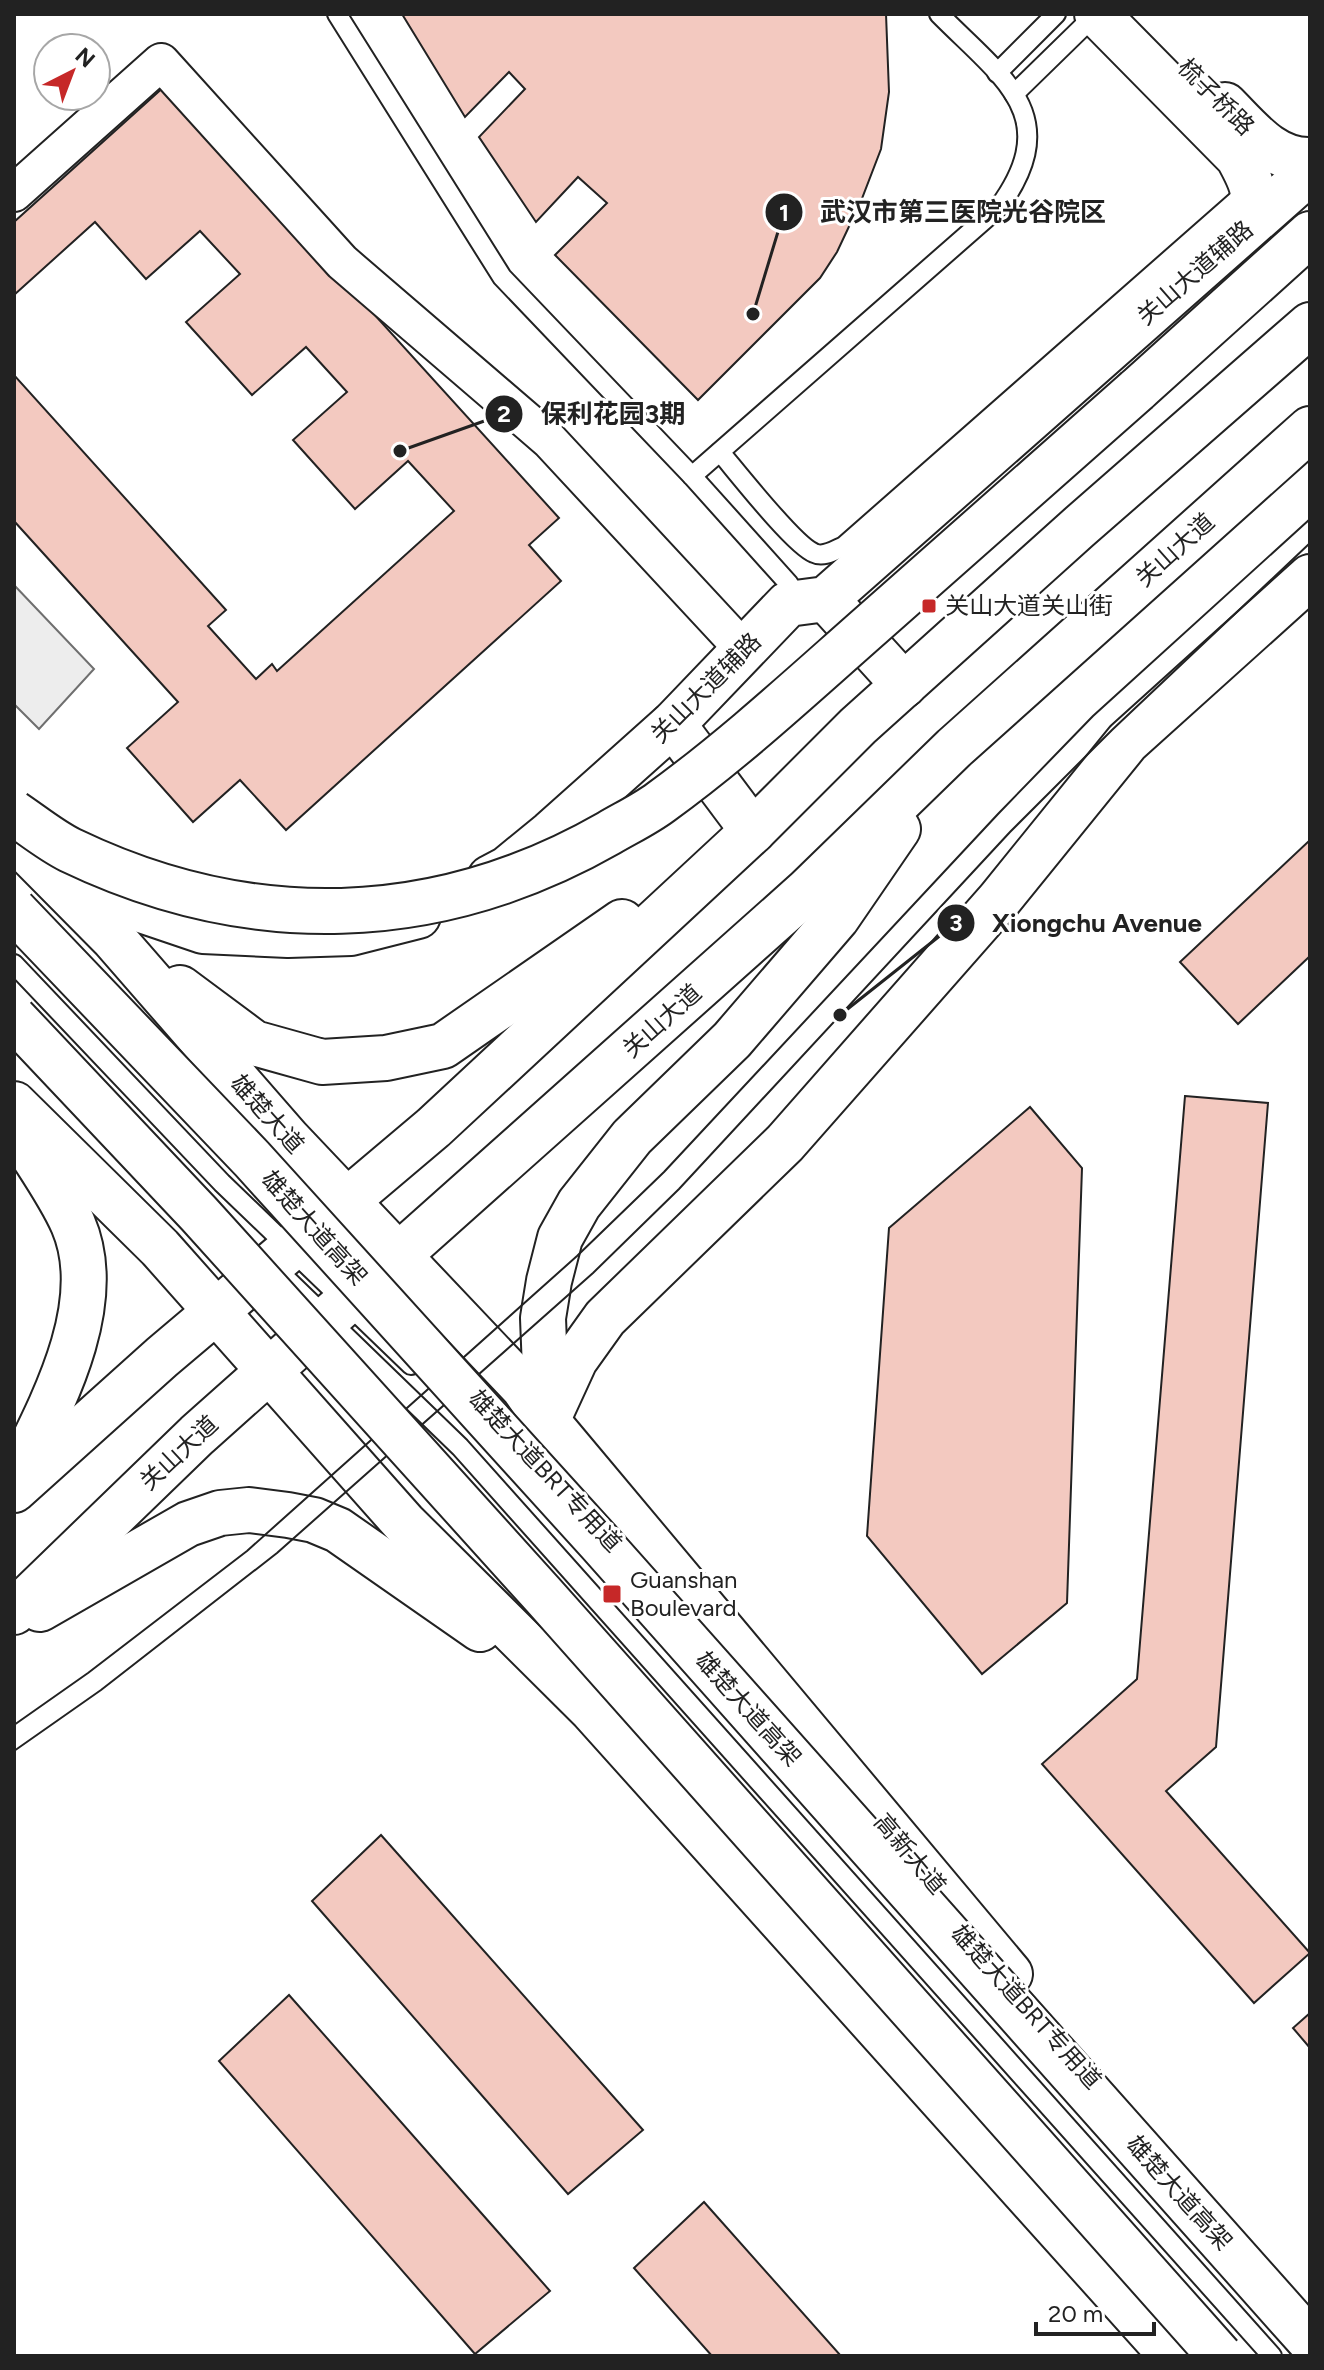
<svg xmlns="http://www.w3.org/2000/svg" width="1324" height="2370" font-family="Figtree,'Noto Sans SC',sans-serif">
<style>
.parking{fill:#ededed;stroke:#6f6f6f;stroke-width:2}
.building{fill:#f3c9c0;stroke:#222;stroke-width:2}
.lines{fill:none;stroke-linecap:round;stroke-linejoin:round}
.lane-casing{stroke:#222;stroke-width:22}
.street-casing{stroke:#222;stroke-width:40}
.secondary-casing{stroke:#222;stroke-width:48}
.primary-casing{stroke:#222;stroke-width:48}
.highway-casing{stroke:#222;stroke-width:48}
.lane{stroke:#fff;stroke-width:18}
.street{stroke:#fff;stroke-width:36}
.secondary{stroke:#fff;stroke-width:44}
.primary{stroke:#fff;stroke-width:44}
.highway{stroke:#fff;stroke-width:44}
.tram{stroke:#222;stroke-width:2}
.highway-bridge-casing{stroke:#222;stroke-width:48;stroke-linecap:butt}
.highway-bridge{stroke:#fff;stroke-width:44}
.poi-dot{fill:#c62828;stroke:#fff;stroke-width:3}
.labels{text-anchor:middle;stroke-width:6;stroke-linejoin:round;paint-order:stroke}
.street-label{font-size:24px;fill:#222;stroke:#fff}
.poi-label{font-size:24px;fill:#222;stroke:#fff;text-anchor:start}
.leader{fill:none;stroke:#222;stroke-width:3}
.callout-dot{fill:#222;stroke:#fff;stroke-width:3}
.mark-label{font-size:24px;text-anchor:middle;font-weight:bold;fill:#fff}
.callout-label{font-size:26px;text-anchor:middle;font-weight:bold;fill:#222;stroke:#fff;stroke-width:6;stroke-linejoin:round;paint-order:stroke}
</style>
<rect width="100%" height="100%" fill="#fff"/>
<path class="parking" d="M14,585L94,669L39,729L14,704Z"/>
<g class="building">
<path d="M402,14H886L889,92L881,149L861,201L837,252L820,278L698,400L555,255L607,203L578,177L536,222L479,137L525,89L509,72L465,117Z"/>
<path d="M166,85L559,518L529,545L561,581L286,830L240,780L193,822L127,748L178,702L14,521V375L226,610L208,626L256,679L272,664L277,671L454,511L408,461L355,509L293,440L347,392L306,347L252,395L186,322L240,274L200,231L146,279L95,222L14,295V222Z"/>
<path d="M1310,840V956L1238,1024L1180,962Z"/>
<path d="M1185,1096L1268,1103L1216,1747L1166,1791L1310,1953L1254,2003L1042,1764L1137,1679Z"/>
<path d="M1030,1107L1082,1168L1067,1603L982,1674L867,1536L889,1228Z"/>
<path d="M381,1835L643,2130L568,2194L312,1901Z"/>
<path d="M289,1995L550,2291L475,2354L219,2061Z"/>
<path d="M1310,2013V2048L1293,2028Z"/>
<path d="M704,2202L841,2356H712L634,2268Z"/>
</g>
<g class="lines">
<g class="lane-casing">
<g id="lane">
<path d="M337,14L502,277L692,476L999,207C1066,115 1001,77 939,14"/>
<path d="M997,73L1056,14"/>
<path d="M1014,94L1096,14"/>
<path d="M720,452C737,472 794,545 814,553C824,558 835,550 844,546L1242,196"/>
<path d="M692,476L789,584L788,604"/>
<path d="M14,964L222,1183L411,1365"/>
<path d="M274,1267L460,1447L1272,2356"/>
</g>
</g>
<g class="street-casing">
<path id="street" d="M14,193L161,62L342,262L549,440L744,650"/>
</g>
<g class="secondary-casing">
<g id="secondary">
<path d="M1097,14L1238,157C1259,195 1258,200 1234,237"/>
<path d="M1225,105C1250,130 1273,161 1310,160"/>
<path d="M52,856L138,909L203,931L288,935L351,933L418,916"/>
<path d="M490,878L507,869L551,833L673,724L788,604L826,599L1310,172"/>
<path d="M547,1421L575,1360L605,1318L785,1143L999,900L1127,742L1310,577"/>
</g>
</g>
<g class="primary-casing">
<g id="primary">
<path d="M826,599L904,685"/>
<path d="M673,724L753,831"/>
<path d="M14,838L113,938L288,1139L523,1387L547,1421L1010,1974"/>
<path d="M180,988L254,1043L322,1062L386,1058L443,1046L622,922"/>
<path d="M14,1104L160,1248L404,1523L592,1710L1172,2356"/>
<path d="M547,1421L543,1318L549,1281L560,1238L579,1204L632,1137L732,1040L837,918L898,829"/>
<path d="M15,1479C50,1408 108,1305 73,1224C59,1192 35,1160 17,1130"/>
<path d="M14,1490L162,1357L433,1128L753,831L858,726L1078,528L1310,325"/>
<path d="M40,1609L188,1524L220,1513L249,1510L288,1515L314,1520L338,1530L480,1629"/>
<path d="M14,1612L197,1435L807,891L954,748L1310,429"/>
</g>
</g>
<g class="highway-casing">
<path id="highway" d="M1137,390L1310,234"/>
</g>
<use href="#lane" class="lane"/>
<use href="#street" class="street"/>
<use href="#secondary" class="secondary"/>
<use href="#primary" class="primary"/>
<use href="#highway" class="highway"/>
<g class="tram">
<path d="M14,1725L88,1673L247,1551L577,1256L664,1172L998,814L1093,716L1310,519"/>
<path d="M14,1751L101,1690L277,1553L593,1273L679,1189L1010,832L1112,730L1310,543"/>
</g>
<g class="highway-bridge-casing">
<g id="highway-bridge">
<path d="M14,813C32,825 50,840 70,850C249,936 436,932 609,833C626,823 645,814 661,802C734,749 801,687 869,627C958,548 1048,469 1137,390"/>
<path d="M14,910L252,1159L600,1543L1310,2341"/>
<path d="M14,1018L199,1214L544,1596L1220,2356"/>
</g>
</g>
<use href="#highway-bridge" class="highway-bridge"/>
</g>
<g class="poi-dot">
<rect x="921" y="598" width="16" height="16" rx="4"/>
<rect x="602" y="1584" width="20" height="20" rx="4"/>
</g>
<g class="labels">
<g class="street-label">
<text transform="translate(1216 97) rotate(45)" y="8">梳子桥路</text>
<text transform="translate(1195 273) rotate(-41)" y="8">关山大道辅路</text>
<text transform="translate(1175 550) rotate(-42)" y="8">关山大道</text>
<text transform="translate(706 688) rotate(-45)" y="8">关山大道辅路</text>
<text transform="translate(662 1021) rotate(-42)" y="8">关山大道</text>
<text transform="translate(267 1114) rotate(48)" y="8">雄楚大道</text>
<text transform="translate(314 1228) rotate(48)" y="8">雄楚大道高架</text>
<text transform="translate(179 1453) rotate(-43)" y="8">关山大道</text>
<text transform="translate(545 1471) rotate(47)" y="8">雄楚大道BRT专用道</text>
<text transform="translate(748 1709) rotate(48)" y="8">雄楚大道高架</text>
<text transform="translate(910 1854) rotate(50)" y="8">高新大道</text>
<text transform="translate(1026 2007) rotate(48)" y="8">雄楚大道BRT专用道</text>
<text transform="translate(1179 2193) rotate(48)" y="8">雄楚大道高架</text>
</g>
<g class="poi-label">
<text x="945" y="614">关山大道关山街</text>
<text x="630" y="1588">Guanshan<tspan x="630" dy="28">Boulevard</tspan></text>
</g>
</g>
<path class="leader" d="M753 314L784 212M400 451L504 414M840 1015L956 923"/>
<g class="callout-dot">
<circle cx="753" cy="314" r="8"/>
<circle cx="400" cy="451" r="8"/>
<circle cx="840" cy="1015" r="8"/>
<circle cx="784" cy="212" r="20"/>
<circle cx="504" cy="414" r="20"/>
<circle cx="956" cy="923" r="20"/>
</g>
<g class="mark-label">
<text x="784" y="221">1</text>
<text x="504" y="422">2</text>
<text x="956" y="931">3</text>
</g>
<g class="callout-label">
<text x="963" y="221">武汉市第三医院光谷院区</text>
<text x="613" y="423">保利花园3期</text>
<text x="1097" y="932">Xiongchu Avenue</text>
</g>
<rect width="1324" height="2370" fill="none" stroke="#222222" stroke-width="32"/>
<g transform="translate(72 72) rotate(42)"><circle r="38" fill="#ffffff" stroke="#a7a7a7" stroke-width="2"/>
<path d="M0-6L14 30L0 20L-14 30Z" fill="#c62828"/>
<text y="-12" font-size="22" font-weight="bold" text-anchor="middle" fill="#222222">N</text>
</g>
<path d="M1036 2322v12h118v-12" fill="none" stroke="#222222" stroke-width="4"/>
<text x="1048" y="2322" font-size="24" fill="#222222" stroke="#ffffff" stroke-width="6" paint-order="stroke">20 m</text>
</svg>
